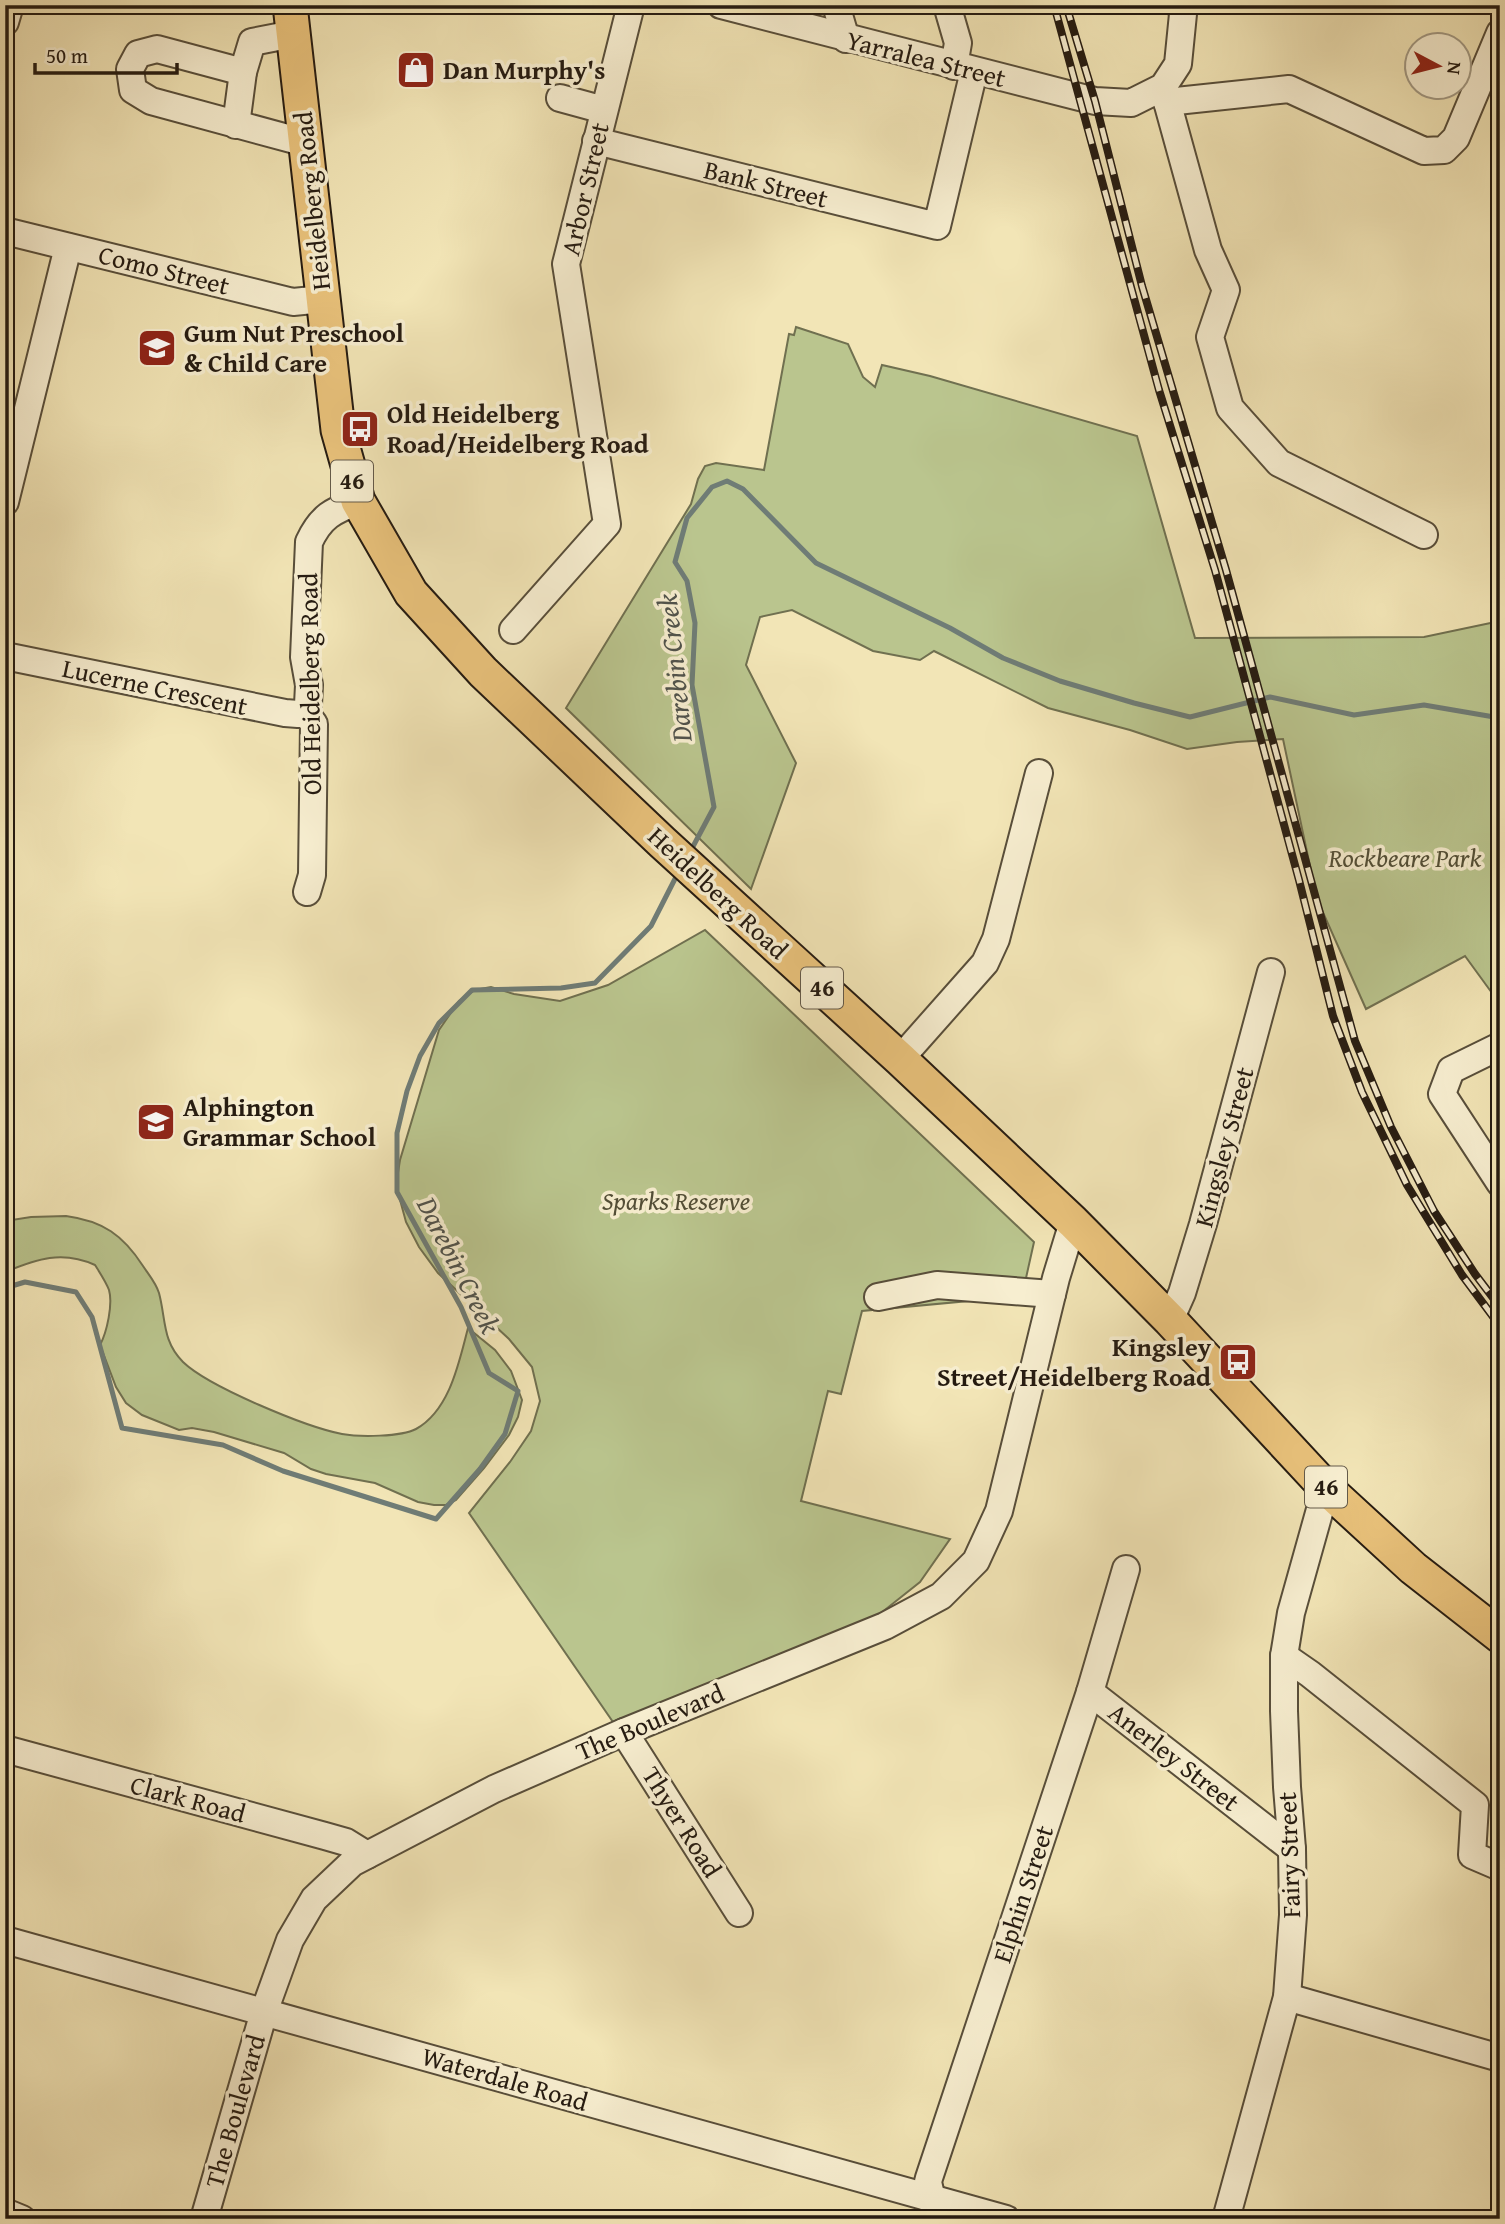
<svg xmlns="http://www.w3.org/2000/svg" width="1505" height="2224" font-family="'Gentium Book Plus',serif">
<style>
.green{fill:#bac58e;stroke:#707050;stroke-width:2}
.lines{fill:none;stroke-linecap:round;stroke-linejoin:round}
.stream{stroke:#6f7c76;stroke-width:5}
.minor-casing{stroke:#584e3a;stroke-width:30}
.major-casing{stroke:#251b11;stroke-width:37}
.minor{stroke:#f7eed0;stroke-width:26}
.major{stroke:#e9c27b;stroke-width:33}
.rail-casing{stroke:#251b11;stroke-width:8}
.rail{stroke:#f7eed0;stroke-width:5;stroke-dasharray:16;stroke-linecap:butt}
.labels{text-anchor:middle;stroke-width:7;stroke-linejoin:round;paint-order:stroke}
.shield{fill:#f7eed0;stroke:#645a4a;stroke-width:2}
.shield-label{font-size:24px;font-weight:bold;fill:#251b11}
.street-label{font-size:26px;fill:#251b11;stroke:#f7eed0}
.poi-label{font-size:26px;font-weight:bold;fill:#251b11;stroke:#f7eed0;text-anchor:start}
.park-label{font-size:26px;font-style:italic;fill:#524e36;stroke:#f7eed0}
.water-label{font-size:28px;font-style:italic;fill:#50534c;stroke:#f7eed0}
</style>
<rect width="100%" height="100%" fill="#f2e5b6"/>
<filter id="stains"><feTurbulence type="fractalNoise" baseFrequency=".00286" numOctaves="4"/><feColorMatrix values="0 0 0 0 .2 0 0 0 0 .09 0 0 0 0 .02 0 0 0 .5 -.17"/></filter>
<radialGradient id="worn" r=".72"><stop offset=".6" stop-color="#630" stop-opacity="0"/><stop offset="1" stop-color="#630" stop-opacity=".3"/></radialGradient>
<g class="green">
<path d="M796,327L848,344L863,377L875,387L882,365L930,376L1137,436L1195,638L1424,637L1500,621V1004L1465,956L1366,1009L1317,899L1283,739L1237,742L1187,749L1130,730L1048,708L934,651L920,660L873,651L792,610L760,617L746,665L796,763L751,889L566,708L691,504L698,479L705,466L716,463L764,470L789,334L794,335Z"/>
<path d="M705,930L1034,1242L1022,1296L862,1311L841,1394L828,1391L801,1501L950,1539L920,1582L876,1617L613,1722L469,1513L510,1462L531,1431L540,1401L532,1367L509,1339L438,1273L419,1247L406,1222L396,1185L400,1160L439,1030L459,1001L475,990L491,987L514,994L560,1001L608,985Z"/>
<path d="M66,1216C103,1221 123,1235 143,1266C149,1275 156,1283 159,1293C166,1319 162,1341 183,1362C209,1387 306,1427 342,1434C359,1437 401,1437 416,1429C450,1410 459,1362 468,1328L495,1350L511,1371L522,1400L518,1417L509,1435L484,1468L456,1500L446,1505H434L418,1502L375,1483L326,1474L311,1469L284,1453L214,1432L192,1428L179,1430L142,1415L126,1403L116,1387L100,1345C107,1332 113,1304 109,1290C106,1282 100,1273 95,1265C62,1250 37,1259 5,1272V1221L31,1217Z"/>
</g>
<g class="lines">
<g class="stream">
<path d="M689,854L714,807L692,685L695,623L687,581L675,562L687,518L712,487L727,481L743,489L816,563L950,628L1003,658L1060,681L1134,703L1190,717L1270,697L1354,715L1424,705L1500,718"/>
<path d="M5,1288L25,1282L76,1292L92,1317L122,1428L223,1445L283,1471L436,1519L480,1469L505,1434L518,1391L489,1373L461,1307L397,1192V1133L407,1091L420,1056L439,1023L472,990L561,988L595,983L651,926L679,871"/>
</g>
<g class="minor-casing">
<g id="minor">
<path d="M721,5L1095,101L1131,103L1163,87L1178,64L1183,14L1180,5"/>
<path d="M836,5L846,39"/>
<path d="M947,5L958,43L954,66"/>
<path d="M5,22L10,5"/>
<path d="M243,72L157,49L138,54L130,69L133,90L151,101L306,143"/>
<path d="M1163,87L1208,250L1226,290L1210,337L1230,408L1279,463L1424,535"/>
<path d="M560,98L604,110"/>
<path d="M1167,102L1289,89L1424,151L1444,150L1456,138L1500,33"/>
<path d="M236,125L243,72L252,42L293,34"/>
<path d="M596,141L937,226L974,71"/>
<path d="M5,231L293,302L323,299"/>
<path d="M5,502L68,247"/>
<path d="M513,630L607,524L566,264L631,5"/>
<path d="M5,656L285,713L298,714L305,712"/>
<path d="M305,712L308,705L309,685L304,657L309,542C321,516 333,511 358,501"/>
<path d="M305,712L314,724L312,875L307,892"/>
<path d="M1500,1046L1451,1070L1442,1094L1500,1183"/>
<path d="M900,1059L985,963L996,939L1039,773"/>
<path d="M878,1297L937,1285L1052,1294"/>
<path d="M1170,1320L1182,1293L1203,1224L1271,972"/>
<path d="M1284,1656L1310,1674L1475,1805L1472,1855L1500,1867"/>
<path d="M1090,1692L1292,1849"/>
<path d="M624,1732L739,1913"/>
<path d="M5,1749L325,1836L346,1842L367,1855"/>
<path d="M5,1940L1006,2219"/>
<path d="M1287,1997L1500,2058"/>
<path d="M5,2212L22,2219"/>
<path d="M204,2219L264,2012L290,1940L314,1899L352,1863L494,1789L624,1732L885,1626L941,1596L976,1561L999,1511L1056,1278L1073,1222"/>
<path d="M934,2219L935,2213L928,2182L929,2178L1090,1692L1126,1569"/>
<path d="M1226,2219L1287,1997L1293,1915L1292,1849L1287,1787L1284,1711V1656L1291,1613L1326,1488"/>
</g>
</g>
<g class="major-casing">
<path id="major" d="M290,5L338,430L358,501L411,593L483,672L662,842L900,1059L1073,1222L1170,1320L1326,1488L1413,1568L1500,1636"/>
</g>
<use href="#minor" class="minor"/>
<use href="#major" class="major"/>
<g class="rail-casing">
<g id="rail">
<path d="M1054,5L1159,390L1215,570L1299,880L1333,1016L1362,1092L1407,1185L1462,1275L1500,1326"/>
<path d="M1066,5L1095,101L1142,286L1226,570L1355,1041L1391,1127L1434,1211L1475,1274L1500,1307"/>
</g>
</g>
<use href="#rail" class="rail"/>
</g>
<defs>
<g id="shop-square" transform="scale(2.0125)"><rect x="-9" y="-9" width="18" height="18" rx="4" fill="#8f2418" stroke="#f7eed0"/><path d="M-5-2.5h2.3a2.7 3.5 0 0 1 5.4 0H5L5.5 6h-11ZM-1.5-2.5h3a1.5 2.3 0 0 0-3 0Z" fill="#fff"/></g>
<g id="school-square" transform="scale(2.0125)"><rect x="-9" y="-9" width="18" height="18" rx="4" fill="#8f2418" stroke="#f7eed0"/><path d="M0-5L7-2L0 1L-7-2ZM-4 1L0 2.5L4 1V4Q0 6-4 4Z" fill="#fff"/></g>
<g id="bus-square" transform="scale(2.0125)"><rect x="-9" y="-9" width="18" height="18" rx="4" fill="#8f2418" stroke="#f7eed0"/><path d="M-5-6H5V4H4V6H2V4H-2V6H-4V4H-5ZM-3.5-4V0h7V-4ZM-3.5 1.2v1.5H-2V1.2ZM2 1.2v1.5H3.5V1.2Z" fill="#fff"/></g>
</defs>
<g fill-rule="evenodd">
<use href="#shop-square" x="416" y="70"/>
<use href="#school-square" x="157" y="348"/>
<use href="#bus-square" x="360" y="429"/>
<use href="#school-square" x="156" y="1122"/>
<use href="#bus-square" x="1238" y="1362"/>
</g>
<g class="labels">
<g class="shield">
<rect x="331" y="460.5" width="42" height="41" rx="5"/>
<rect x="801" y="967.5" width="42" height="41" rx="5"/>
<rect x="1305" y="1466.5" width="42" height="41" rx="5"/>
</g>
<g class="shield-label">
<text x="352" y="489">46</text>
<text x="822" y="996">46</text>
<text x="1326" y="1495">46</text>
</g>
<g class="street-label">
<text transform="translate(926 59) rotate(14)" y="9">Yarralea Street</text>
<text transform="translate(766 184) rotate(14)" y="9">Bank Street</text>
<text transform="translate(585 189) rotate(-77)" y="9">Arbor Street</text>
<text transform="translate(312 201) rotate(-96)" y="9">Heidelberg Road</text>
<text transform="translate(164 270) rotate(14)" y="9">Como Street</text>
<text transform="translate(310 684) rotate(-91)" y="9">Old Heidelberg Road</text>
<text transform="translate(155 687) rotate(12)" y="9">Lucerne Crescent</text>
<text transform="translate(718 893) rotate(43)" y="9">Heidelberg Road</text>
<text transform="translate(1224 1147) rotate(-75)" y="9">Kingsley Street</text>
<text transform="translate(650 1722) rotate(-23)" y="9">The Boulevard</text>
<text transform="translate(1174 1757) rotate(38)" y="9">Anerley Street</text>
<text transform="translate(188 1799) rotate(15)" y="9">Clark Road</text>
<text transform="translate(682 1822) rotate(58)" y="9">Thyer Road</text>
<text transform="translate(1289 1855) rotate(-92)" y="9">Fairy Street</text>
<text transform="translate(1023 1894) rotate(-72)" y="9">Elphin Street</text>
<text transform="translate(505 2079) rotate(16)" y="9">Waterdale Road</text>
<text transform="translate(235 2111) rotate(-74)" y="9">The Boulevard</text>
</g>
<g class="poi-label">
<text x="443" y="79">Dan Murphy's</text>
<text x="184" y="342">Gum Nut Preschool<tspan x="184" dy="30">&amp; Child Care</tspan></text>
<text x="387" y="423">Old Heidelberg<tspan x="387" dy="30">Road/Heidelberg Road</tspan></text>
<text x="183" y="1116">Alphington<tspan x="183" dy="30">Grammar School</tspan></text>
<text x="1211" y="1356" text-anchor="end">Kingsley<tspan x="1211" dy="30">Street/Heidelberg Road</tspan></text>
</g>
<g class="park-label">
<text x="1405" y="867">Rockbeare Park</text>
<text x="676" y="1210">Sparks Reserve</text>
</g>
<g class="water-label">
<text transform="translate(674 668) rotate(-96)" y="10">Darebin Creek</text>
<text transform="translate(459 1265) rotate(63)" y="10">Darebin Creek</text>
</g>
</g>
<rect width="1505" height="2224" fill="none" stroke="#f2e5b6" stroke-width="28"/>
<rect x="7" y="7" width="1491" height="2210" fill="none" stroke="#251b11" stroke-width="3.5"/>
<rect x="14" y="14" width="1477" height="2196" fill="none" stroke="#251b11" stroke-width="2"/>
<g transform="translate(1438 66) rotate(97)"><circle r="33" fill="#f7eed0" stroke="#a39a84" stroke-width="2"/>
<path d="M0-5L12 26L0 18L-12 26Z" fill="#8f2418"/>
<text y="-10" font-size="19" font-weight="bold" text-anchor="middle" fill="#251b11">N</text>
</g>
<path d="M35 63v10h142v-10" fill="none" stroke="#251b11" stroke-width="3.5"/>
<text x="46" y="63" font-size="21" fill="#251b11" stroke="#f7eed0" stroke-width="5" paint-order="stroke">50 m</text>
<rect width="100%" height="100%" filter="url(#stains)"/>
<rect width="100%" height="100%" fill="url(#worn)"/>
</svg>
